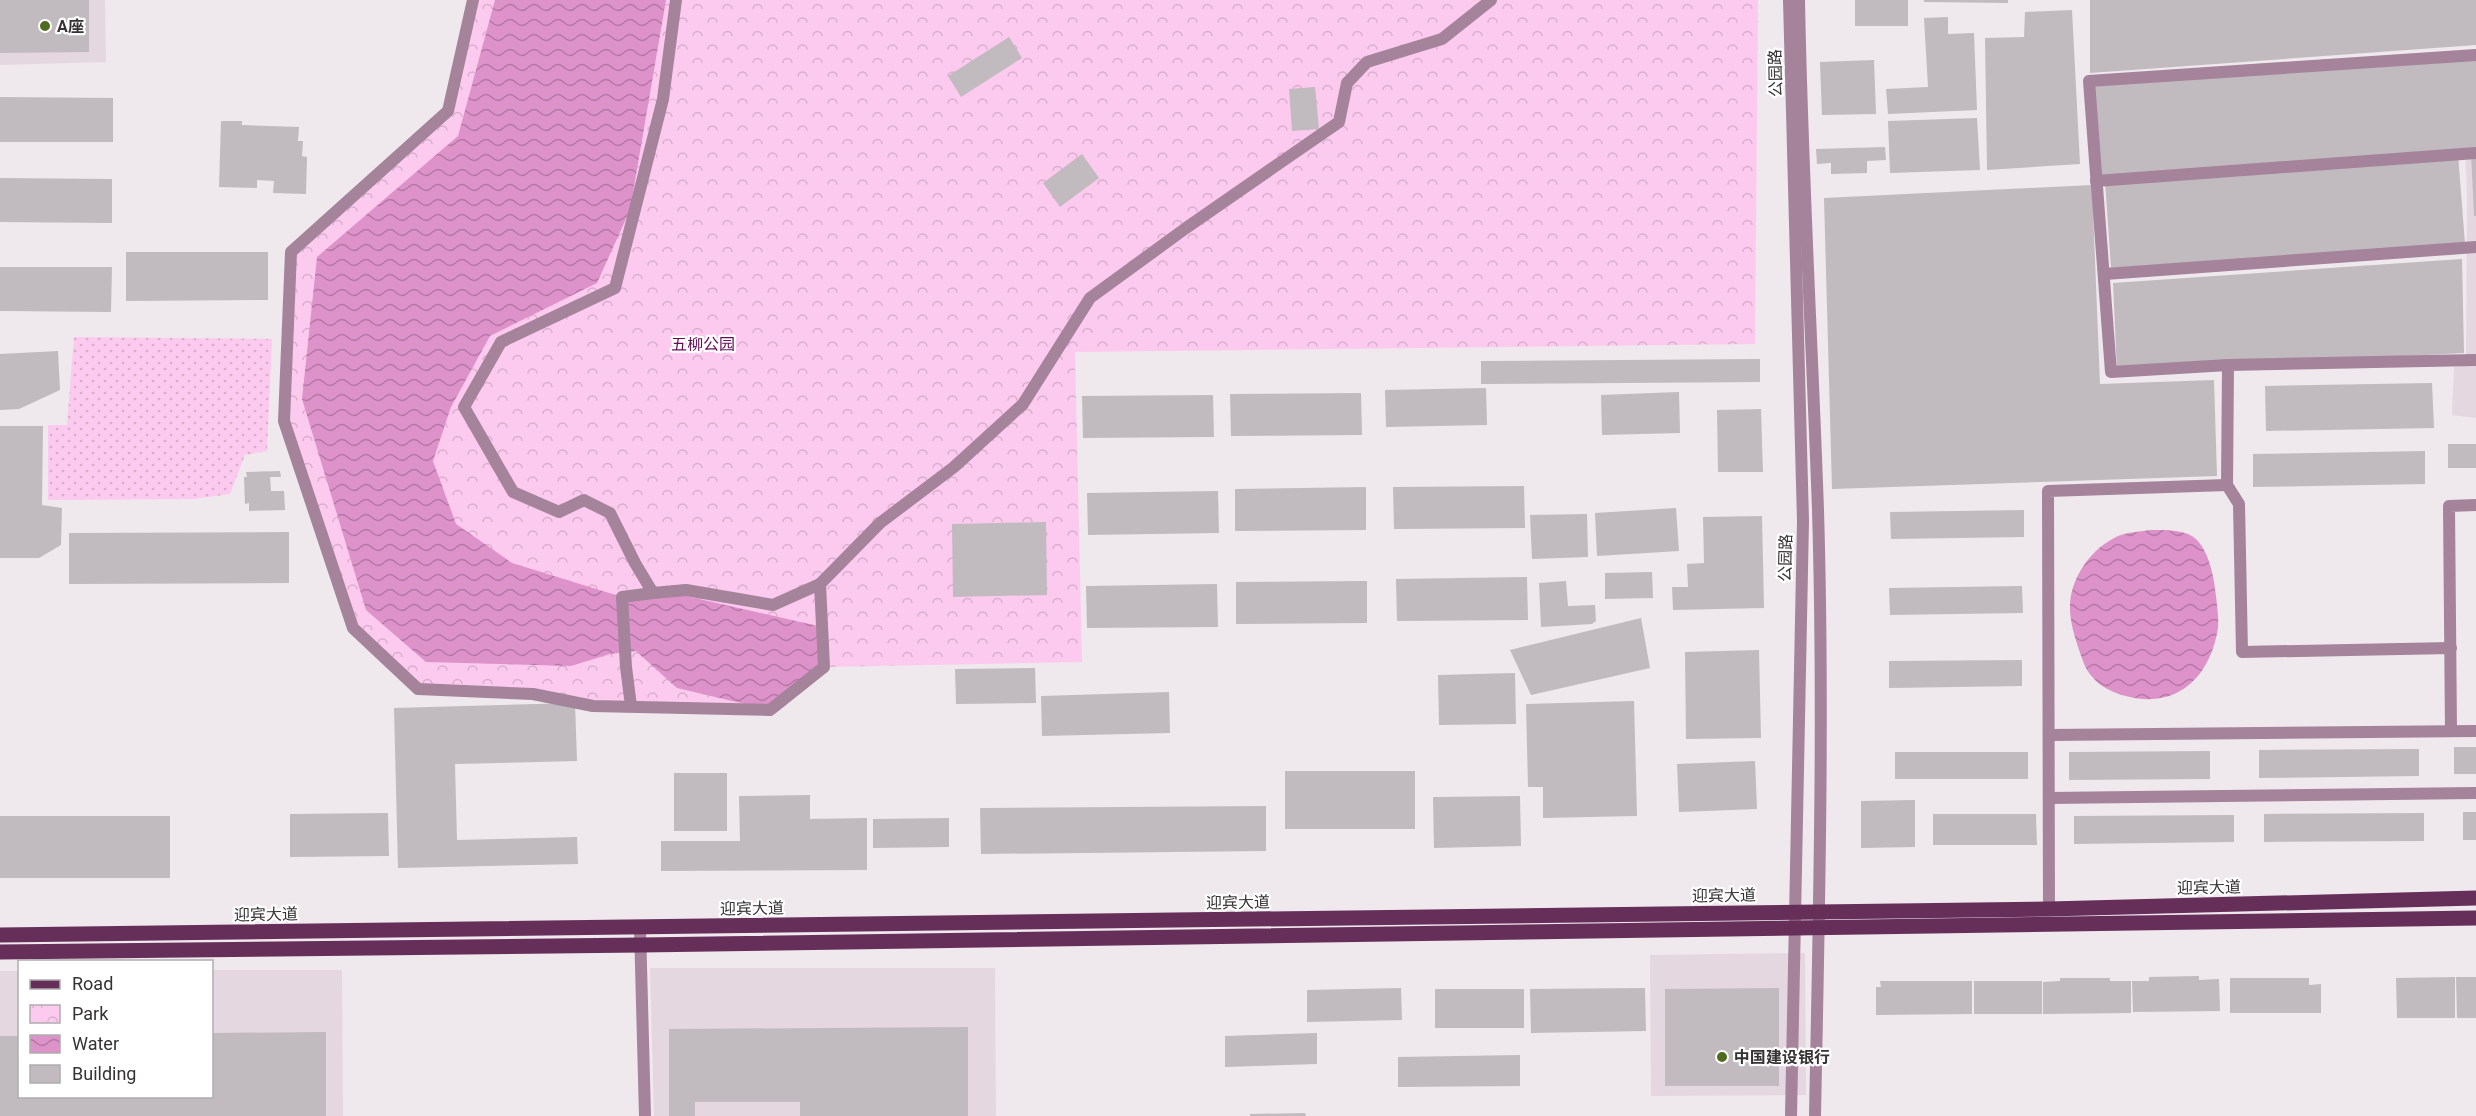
<svg xmlns="http://www.w3.org/2000/svg" width="2476" height="1116" font-family="Roboto,'Noto Sans SC',sans-serif">
<style>
.built{fill:#e5d7e0}
.grass{fill:url(#grass-dots)}
.park{fill:url(#park-crowns)}
.water{fill:url(#water-waves)}
.building{fill:#c1babf}
.lines{fill:none;stroke-linecap:round;stroke-linejoin:round}
.pedestrian{stroke:#a4839b;stroke-width:12}
.minor{stroke:#a4839b;stroke-width:12}
.tertiary{stroke:#a4839b;stroke-width:12}
.primary{stroke:#662f5a;stroke-width:15}
.poi-dot{fill:#516b1e;stroke:#fff;stroke-width:2}
.labels{text-anchor:middle;stroke-width:4.5;stroke-linejoin:round;paint-order:stroke}
.poi-label{font-size:16px;font-weight:bold;fill:#343233;stroke:#fff;text-anchor:start}
.street-label{font-size:16px;fill:#343233;stroke:#fff}
.park-label{font-size:16px;fill:#650a56;stroke:#fff}
</style>
<defs>
<pattern id="grass-dots" width="8" height="8" patternUnits="userSpaceOnUse" patternTransform="scale(1.5)"><rect width="8" height="8" fill="#fccaee"/><path d="M2 2h.1M6 6h.1" fill="none" stroke="#d9aecd" stroke-width="1.8" stroke-linecap="round"/></pattern>
<pattern id="park-crowns" width="20" height="18" patternUnits="userSpaceOnUse" patternTransform="scale(1.5)"><rect width="20" height="18" fill="#fccaee"/><path d="M2 6a3 3 0 1 1 6 0M12 15a3 3 0 1 1 6 0" fill="none" stroke="#d9aecd"/></pattern>
<pattern id="water-waves" width="16" height="10" patternUnits="userSpaceOnUse" patternTransform="scale(1.5)"><rect width="16" height="10" fill="#de92ca"/><path d="M0 5q4-4 8 0t8 0" fill="none" stroke="#b578a5"/></pattern>
</defs>
<rect width="100%" height="100%" fill="#efe8ed"/>
<g class="built">
<path d="M0,0H105L106,62L0,65Z"/>
<path d="M2476,49V418L2452,415L2454,367L2466,365L2467,198L2462,51Z"/>
<path d="M1805,953L1806,1095L1651,1096L1650,955Z"/>
<path d="M650,968H995L996,1116H654Z"/>
<path d="M212,970H342L343,1116H0V971H19L20,1096H212Z"/>
</g>
<path class="grass" d="M74,337L272,339L267,451L245,455L230,494L194,499L48,500V425H67Z"/>
<path class="park" d="M473,0H1758L1755,344L1075,352L1082,662L824,667L770,710L593,706L418,689L353,628L284,421L291,252L448,111Z"/>
<g class="water">
<path d="M495,0H666L630,210L597,283L490,336L451,407L433,461L456,524L512,563L622,597L664,591L818,626L824,667L770,710L677,688L636,651L610,654L571,666L426,662L366,610L302,399L317,257L458,136Z"/>
<path d="M2149,530C2163,530 2187,529 2197,540C2210,554 2214,578 2216,596C2217,606 2219,618 2218,628C2210,679 2175,711 2122,695C2105,690 2089,679 2083,661C2077,644 2069,623 2070,604C2072,575 2092,548 2118,536C2127,532 2140,532 2149,530Z"/>
</g>
<g class="building">
<path d="M0,0H89V52L0,53Z"/>
<rect x="1855" y="0" width="53" height="26"/>
<path d="M1924,0H2008V3L1924,2Z"/>
<path d="M2090,0H2476V45L2090,73Z"/>
<path d="M2072,10L2080,164L1987,170L1985,38L2024,37L2025,12Z"/>
<path d="M1948,17V34L1974,33L1977,110L1888,114L1886,89L1928,87L1924,18Z"/>
<path d="M1009,37L1022,58L961,97L948,76Z"/>
<path d="M2476,55V216H2474L2471,153L2458,154L2465,244L2111,268L2105,181H2096L2089,81Z"/>
<path d="M1874,60L1876,114L1822,115L1820,62Z"/>
<path d="M1315,87L1319,129L1292,131L1289,89Z"/>
<path d="M0,97L113,98V142H0Z"/>
<path d="M1977,118L1980,170L1890,173L1888,121Z"/>
<path d="M221,121H242V125L299,127L298,141H303L302,156L307,157L306,194L273,193L274,181L257,180V188L219,187Z"/>
<path d="M1885,147L1886,160L1867,161V173L1831,174V163L1817,164L1816,149Z"/>
<path d="M1082,154L1099,178L1060,207L1043,183Z"/>
<path d="M0,178L112,179V223L0,222Z"/>
<path d="M2092,185L2100,384L2214,380L2217,476L1832,489L1824,198Z"/>
<path d="M126,252H268V300L126,301Z"/>
<path d="M2462,259L2464,353L2117,371L2113,283Z"/>
<path d="M0,267H112L111,312L0,311Z"/>
<path d="M58,351L60,390L19,409L0,410V354Z"/>
<path d="M1760,359V382L1481,384V361Z"/>
<path d="M2432,383L2434,428L2266,431L2265,386Z"/>
<path d="M1486,388L1487,425L1386,427L1385,390Z"/>
<path d="M1679,392L1680,433L1602,435L1601,395Z"/>
<path d="M1361,393L1362,435L1231,436L1230,394Z"/>
<path d="M1213,395L1214,437L1083,438L1082,396Z"/>
<path d="M1761,409L1763,472H1718L1717,410Z"/>
<path d="M0,426H43L42,505L62,508L61,545L39,558H0Z"/>
<rect x="2448" y="444" width="28" height="24"/>
<path d="M2425,451V484L2253,487V454Z"/>
<path d="M280,471L281,477H270L271,491H284L285,510L249,511V503L245,504L244,477H247L246,472Z"/>
<path d="M1524,486L1525,528L1394,529L1393,487Z"/>
<path d="M1366,487V530L1235,531V489Z"/>
<path d="M1218,491L1219,533L1088,535L1087,493Z"/>
<path d="M1676,508L1679,551L1597,556L1595,513Z"/>
<path d="M2024,510V537L1891,539L1890,512Z"/>
<path d="M1587,514L1588,557L1532,559L1530,515Z"/>
<path d="M1762,516L1764,608L1673,610L1672,587H1688L1687,564L1704,563L1703,517Z"/>
<path d="M1046,522L1047,595L953,597L952,524Z"/>
<path d="M289,532V583L69,584V533Z"/>
<path d="M1652,572L1653,598L1605,599V573Z"/>
<path d="M1527,577L1528,620L1397,621L1396,579Z"/>
<path d="M1367,581V623L1236,624V582Z"/>
<path d="M1566,581L1568,606L1595,605L1596,621L1592,624L1541,627L1539,583Z"/>
<path d="M1217,584L1218,627L1087,628L1086,586Z"/>
<path d="M2022,586L2023,613L1890,615L1889,588Z"/>
<path d="M1641,618L1650,668L1531,695L1510,650Z"/>
<path d="M1759,650L1761,738L1686,739L1685,652Z"/>
<path d="M2022,660V686L1889,688V661Z"/>
<path d="M1035,668L1036,703L956,704L955,669Z"/>
<path d="M1515,673L1516,724L1439,725L1438,675Z"/>
<path d="M1169,692L1170,733L1042,736L1041,696Z"/>
<path d="M1634,701L1637,816L1543,818V787H1528L1526,704Z"/>
<path d="M575,703L577,761L455,764L457,840L577,837L578,864L398,868L394,708Z"/>
<rect x="2454" y="747" width="22" height="27"/>
<path d="M2419,749V776L2259,778V750Z"/>
<path d="M2210,751V779L2069,780V752Z"/>
<rect x="1895" y="752" width="133" height="27"/>
<path d="M1755,761L1757,809L1679,812L1677,764Z"/>
<rect x="1285" y="771" width="130" height="58"/>
<rect x="674" y="773" width="53" height="58"/>
<path d="M810,795V819L867,818V870L661,871V841H740L739,796Z"/>
<path d="M1520,796L1521,846L1434,848L1433,797Z"/>
<path d="M1915,800V847L1861,848V801Z"/>
<path d="M1266,806V851L981,854L980,808Z"/>
<rect x="2463" y="812" width="13" height="28"/>
<path d="M388,813L389,856L290,857V814Z"/>
<path d="M2424,813V841L2264,842V814Z"/>
<path d="M1933,814H2036L2037,845H1933Z"/>
<path d="M2234,815V842L2074,844V816Z"/>
<rect x="0" y="816" width="170" height="62"/>
<path d="M949,818V847L873,848V819Z"/>
<path d="M2199,976V980L2219,979L2220,1011L2133,1012L2132,981H2149V977Z"/>
<path d="M2455,977V1018H2397L2396,978Z"/>
<path d="M2456,977H2476V1018H2457Z"/>
<path d="M2060,978H2110V981H2131V1013L2043,1014V982L2060,981Z"/>
<path d="M2230,978H2309V985L2321,984V1013H2230Z"/>
<path d="M1880,981H1972V1014L1876,1015V987H1881Z"/>
<rect x="1974" y="981" width="68" height="33"/>
<path d="M1401,988L1402,1020L1307,1022V990Z"/>
<path d="M1645,988L1646,1031L1531,1033L1530,989Z"/>
<path d="M1779,988V1086H1665V989Z"/>
<rect x="1435" y="989" width="89" height="39"/>
<path d="M968,1027V1116H800V1102H695V1116H669V1029Z"/>
<path d="M326,1032V1116H0V1036H20V1096H212V1033Z"/>
<path d="M1317,1033V1064L1225,1067V1036Z"/>
<path d="M1520,1055V1086L1398,1087V1057Z"/>
<path d="M1305,1113L1306,1116H1250V1114Z"/>
</g>
<g class="lines">
<g class="pedestrian">
<path d="M473,0L448,111L291,252L284,421L353,628L418,689L533,694L593,706L770,710L824,667L820,584L880,523L954,467L1023,404L1090,298L1186,228L1339,122L1347,83L1367,62L1442,39L1491,0"/>
<path d="M653,593L686,590L773,605L820,584"/>
<path d="M631,706L626,667L622,597L653,593L635,563L610,513L584,500L559,512L513,492L464,407L501,342L615,288L663,99L676,0"/>
</g>
<g class="minor">
<path d="M2096,181L2476,153"/>
<path d="M2105,274L2476,247"/>
<path d="M2228,365L2111,372L2089,81L2476,55"/>
<path d="M2227,485L2239,504L2242,652L2451,648"/>
<path d="M2451,731L2449,506L2476,505"/>
<path d="M2049,735L2476,731"/>
<path d="M2049,798L2476,793"/>
<path d="M2049,909L2048,491L2227,485L2228,365L2476,360"/>
</g>
<g class="tertiary">
<path d="M1789,0L1803,521L1791,1116"/>
<path d="M1799,0C1802,170 1812,340 1818,510C1824,712 1819,914 1815,1116"/>
<path d="M640,928L645,1116"/>
</g>
<g class="primary">
<path d="M0,935L2049,909L2476,898"/>
<path d="M0,952L641,945L2476,918"/>
</g>
</g>
<g class="poi-dot">
<circle cx="45" cy="26" r="6"/>
<circle cx="1722" cy="1057" r="6"/>
</g>
<g class="labels">
<g class="poi-label">
<text x="57" y="32">A座</text>
<text x="1734" y="1063">中国建设银行</text>
</g>
<g class="street-label">
<text transform="translate(1775 73) rotate(-91)" y="6">公园路</text>
<text transform="translate(1785 558) rotate(-89)" y="6">公园路</text>
<text transform="translate(2209 887) rotate(-1)" y="6">迎宾大道</text>
<text transform="translate(1724 895) rotate(-1)" y="6">迎宾大道</text>
<text transform="translate(1238 902) rotate(-1)" y="6">迎宾大道</text>
<text transform="translate(752 908) rotate(-1)" y="6">迎宾大道</text>
<text transform="translate(266 914) rotate(-1)" y="6">迎宾大道</text>
</g>
<g class="park-label">
<text x="703" y="350">五柳公园</text>
</g>
</g>
<rect x="18" y="960" width="195" height="138" fill="#ffffff" stroke="#aeadad" stroke-width="1.5"/>
<rect x="30" y="980" width="30" height="9" fill="#662f5a" stroke="#aeadad" stroke-width="1.5"/>
<text x="72" y="990" font-size="18" fill="#343233">Road</text>
<rect x="30" y="1005" width="30" height="18" fill="url(#park-crowns)" stroke="#aeadad" stroke-width="1.5"/>
<text x="72" y="1020" font-size="18" fill="#343233">Park</text>
<rect x="30" y="1035" width="30" height="18" fill="url(#water-waves)" stroke="#aeadad" stroke-width="1.5"/>
<text x="72" y="1050" font-size="18" fill="#343233">Water</text>
<rect x="30" y="1065" width="30" height="18" fill="#c1babf" stroke="#aeadad" stroke-width="1.5"/>
<text x="72" y="1080" font-size="18" fill="#343233">Building</text>
</svg>
